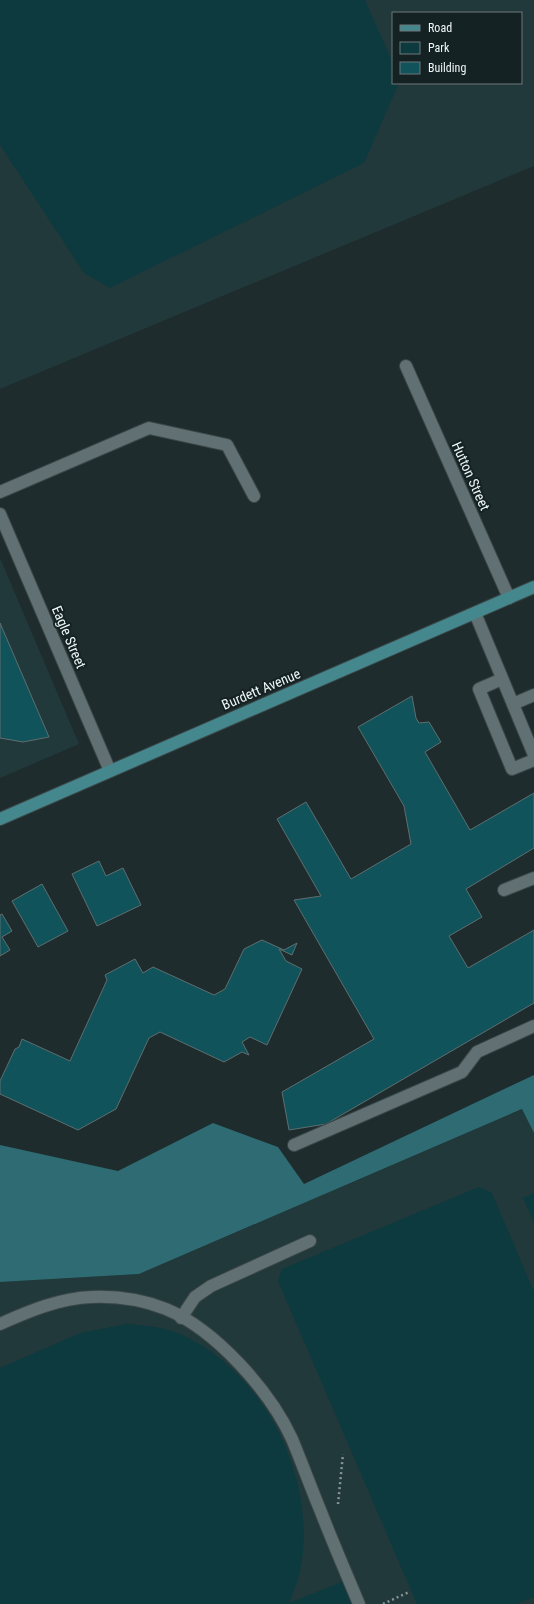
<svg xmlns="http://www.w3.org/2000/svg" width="534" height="1604" font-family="'Roboto Condensed',sans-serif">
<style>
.built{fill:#22393b;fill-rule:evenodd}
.green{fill:#0c3a3f}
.forest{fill:#2e6b72}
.building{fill:#10535a;stroke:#5f6e70}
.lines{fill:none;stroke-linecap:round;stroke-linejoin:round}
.lane-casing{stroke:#3a4648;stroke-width:14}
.street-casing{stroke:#3a4648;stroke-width:14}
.secondary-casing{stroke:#3a4648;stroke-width:14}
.path{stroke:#899495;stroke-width:2.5;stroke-dasharray:2 3;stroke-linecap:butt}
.lane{stroke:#617072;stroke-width:12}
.street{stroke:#617072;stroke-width:12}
.secondary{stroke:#44878d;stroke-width:12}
.labels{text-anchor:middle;stroke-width:4;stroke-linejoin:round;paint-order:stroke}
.street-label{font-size:14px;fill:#eef7f8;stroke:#152223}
</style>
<rect width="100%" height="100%" fill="#1e2c2d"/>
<g class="built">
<path d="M0,0H534V166L0,389ZM393,13H521V83H393Z"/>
<path d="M0,558L79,744L0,778Z"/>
<path d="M523,1109L534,1133V1604H0V1282L139,1274Z"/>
</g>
<g class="green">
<path d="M0,0H365L393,63V83H399L364,163L110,288L84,273L0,145Z"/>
<path d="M479,1187L492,1193L534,1292V1597L517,1604H417L278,1281L282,1269Z"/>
<path d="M534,1193V1223L523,1198Z"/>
<path d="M126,1324C144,1325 163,1327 180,1334C262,1370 314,1472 302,1560C300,1575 295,1589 289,1603L344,1581L354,1604H0V1368L80,1333Z"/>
</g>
<path class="forest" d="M534,1075V1133L522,1109L139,1274L0,1282V1145L118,1171L213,1123L278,1147L304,1184Z"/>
<g class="building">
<path d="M0,623L49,737L23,742L0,738Z"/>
<path d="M412,696L416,718L419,723L429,722L441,742L425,752L470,830L534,793V848L466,889L482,917L449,936L468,968L534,930V1003L326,1124L289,1130L282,1092L374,1039L294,900L321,896L277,819L306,802L351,879L411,844L404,806L358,727Z"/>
<path d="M99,861L106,876L123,868L141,905L97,926L72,874Z"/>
<path d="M42,884L68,931L38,947L12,901Z"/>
<path d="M2,914L12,931L2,937L10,950L0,956V915Z"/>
<path d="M262,940L284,950L297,943L292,955L279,949L286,961L302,969L267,1045L250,1037L242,1042L249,1055L242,1052L224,1062L160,1032L149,1038L116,1109L78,1130L0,1094V1081L15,1049L19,1047L22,1039L70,1061L107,980L105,975L135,959L143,973L153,967L214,995L225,989L244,949Z"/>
</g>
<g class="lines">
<g class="lane-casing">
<g id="lane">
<path d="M0,492L149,428L227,445L254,496"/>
<path d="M502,679L479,689L512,769L534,760"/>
<path d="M513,704L534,695"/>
<path d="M504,890L534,878"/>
<path d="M294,1145L462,1072L477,1052L534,1026"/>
<path d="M181,1318L195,1297L211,1286L310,1241"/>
<path d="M0,1324C29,1311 60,1298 92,1297C117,1296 143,1300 166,1309C216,1330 270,1391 292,1439C302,1463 311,1488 321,1512C333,1543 346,1573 359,1604"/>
</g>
</g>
<g class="street-casing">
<g id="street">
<path d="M406,366L509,598"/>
<path d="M0,514L110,771"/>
<path d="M475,613L534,755"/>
</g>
</g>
<g class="secondary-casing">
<path id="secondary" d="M0,819L534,587"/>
</g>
<g class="path">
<path d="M338,1504L343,1454"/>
<path d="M383,1604L409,1592"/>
</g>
<use href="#lane" class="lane"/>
<use href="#street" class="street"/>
<use href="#secondary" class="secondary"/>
</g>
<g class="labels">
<g class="street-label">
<text transform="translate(471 476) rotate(66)" y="5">Hutton Street</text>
<text transform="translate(69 637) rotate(67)" y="5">Eagle Street</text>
<text transform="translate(261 689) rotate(-23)" y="5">Burdett Avenue</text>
</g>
</g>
<rect x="392" y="12" width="130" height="72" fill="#152223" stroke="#6c7778"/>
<rect x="400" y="25" width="20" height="6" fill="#44878d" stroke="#6c7778"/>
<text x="428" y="32" font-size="12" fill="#eef7f8">Road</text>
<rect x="400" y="42" width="20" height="12" fill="#0c3a3f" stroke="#6c7778"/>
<text x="428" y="52" font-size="12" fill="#eef7f8">Park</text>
<rect x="400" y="62" width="20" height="12" fill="#10535a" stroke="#6c7778"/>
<text x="428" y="72" font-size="12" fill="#eef7f8">Building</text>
</svg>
